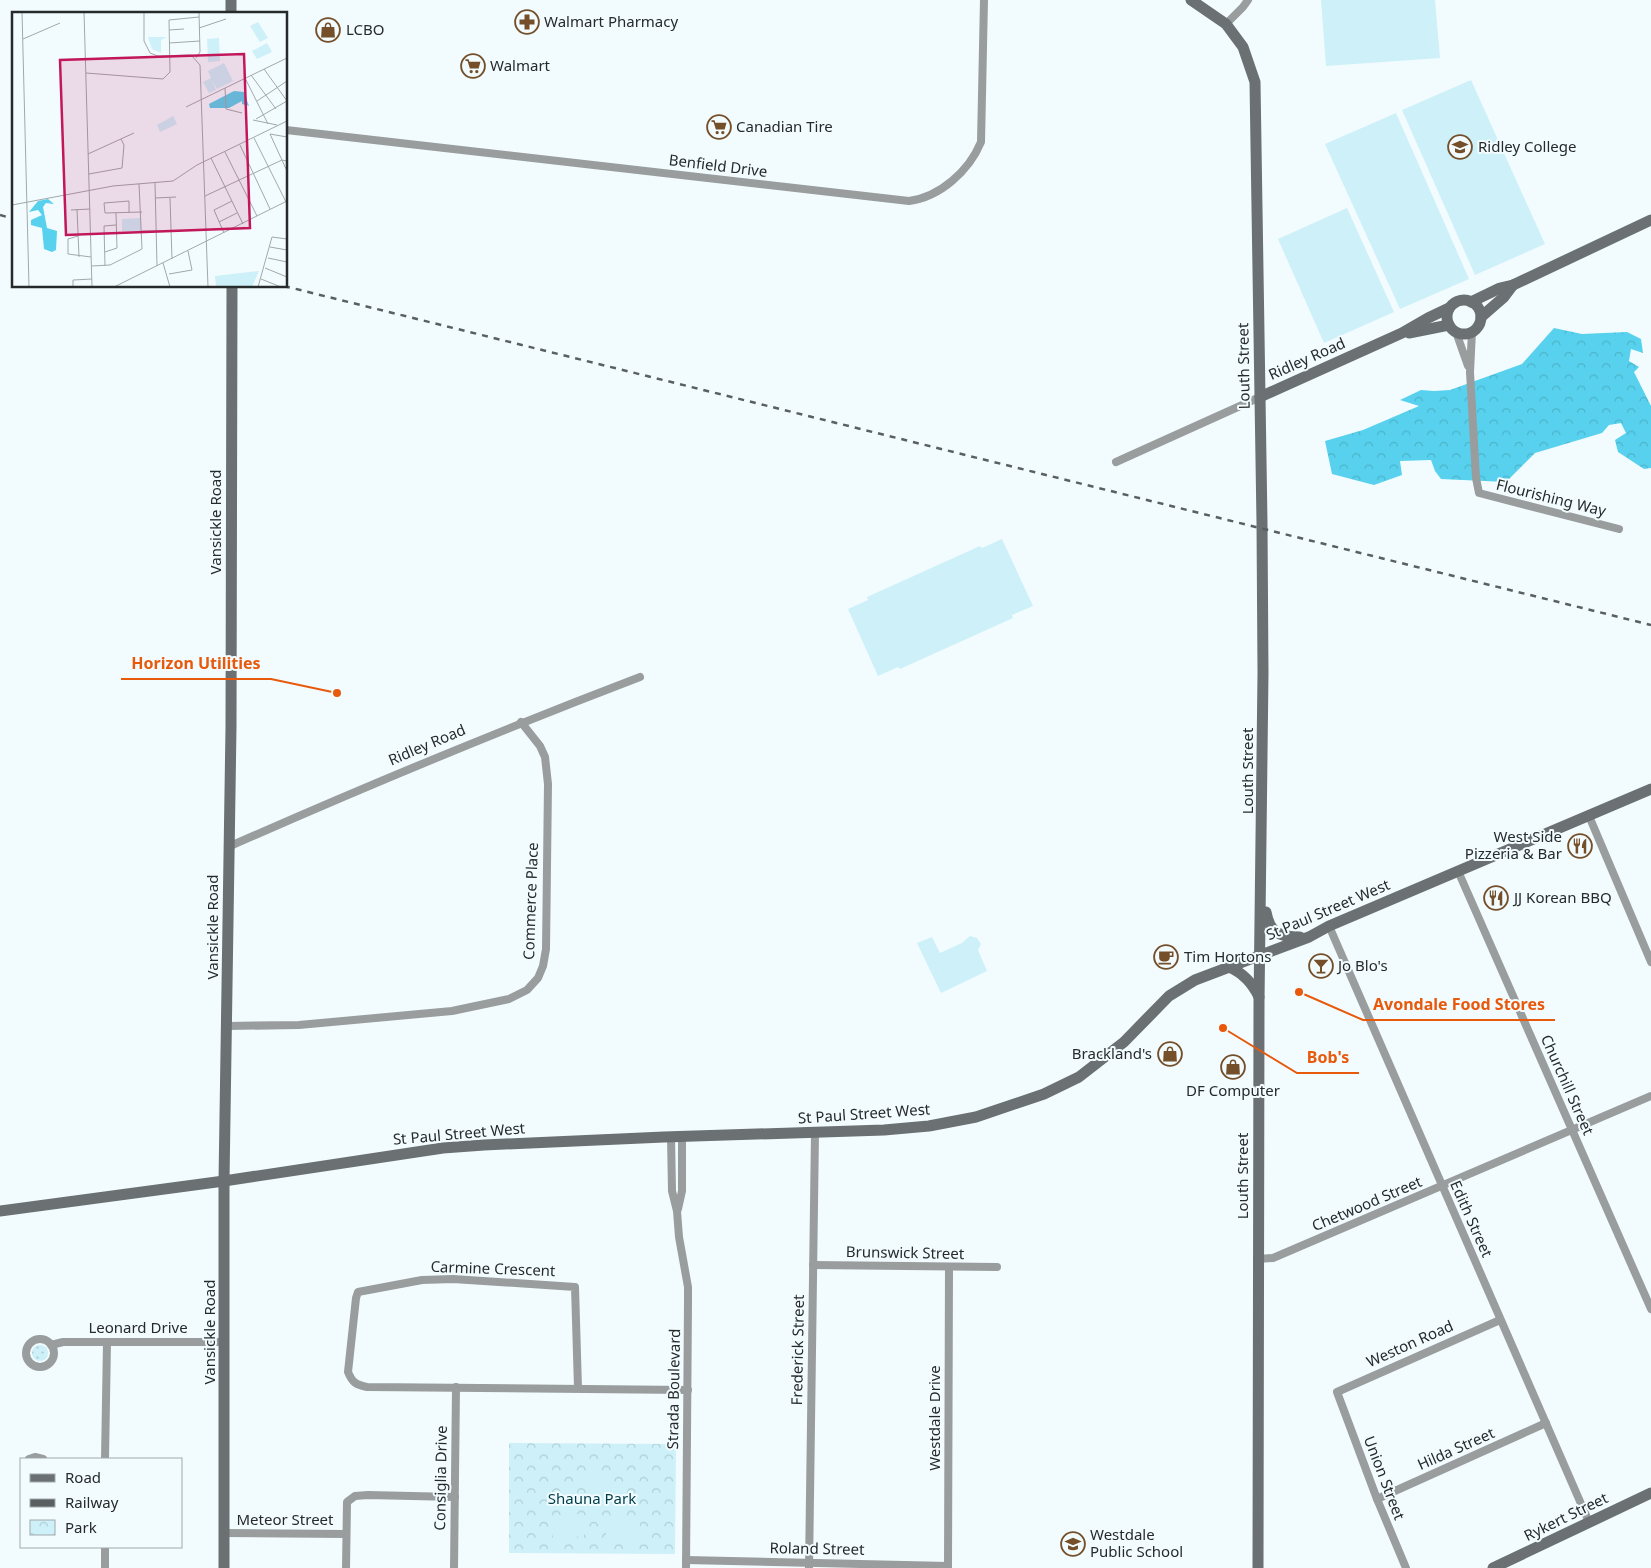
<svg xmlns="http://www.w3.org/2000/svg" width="1651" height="1568" font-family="'Noto Sans',sans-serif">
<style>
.grass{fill:url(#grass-dots)}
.forest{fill:url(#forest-crowns)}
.park{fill:url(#park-crowns)}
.garden{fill:#cdf0f9}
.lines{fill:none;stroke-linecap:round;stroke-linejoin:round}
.street{stroke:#999d9e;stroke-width:8}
.secondary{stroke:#6b7172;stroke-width:11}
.rail{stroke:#5a5f61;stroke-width:2.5;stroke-dasharray:6 6;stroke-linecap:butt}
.labels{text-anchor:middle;stroke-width:4;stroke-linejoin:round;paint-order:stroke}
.poi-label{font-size:15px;fill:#262a2b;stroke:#f2fcff;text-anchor:start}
.street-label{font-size:15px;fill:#262a2b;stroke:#f2fcff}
.park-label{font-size:15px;fill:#003c47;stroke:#f2fcff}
.inset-road{fill:none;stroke:#a0a8aa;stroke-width:1}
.view{fill:#c2185b;fill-opacity:0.15;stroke:#c2185b;stroke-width:2.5}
.inset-edge{fill:none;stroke:#262a2b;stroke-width:2.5}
.leader{fill:none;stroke:#e8590c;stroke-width:2}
.callout-dot{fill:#e8590c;stroke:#f2fcff;stroke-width:2}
.callout-label{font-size:16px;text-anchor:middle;font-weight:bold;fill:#e8590c;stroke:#f2fcff;stroke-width:4;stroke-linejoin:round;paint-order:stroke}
</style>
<defs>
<pattern id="grass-dots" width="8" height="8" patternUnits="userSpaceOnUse" patternTransform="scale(1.25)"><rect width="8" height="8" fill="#cdf0f9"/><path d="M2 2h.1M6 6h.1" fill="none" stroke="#b0ced6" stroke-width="1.8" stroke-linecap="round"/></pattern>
<pattern id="forest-crowns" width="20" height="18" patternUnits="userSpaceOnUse" patternTransform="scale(1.25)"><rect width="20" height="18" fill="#57d1ed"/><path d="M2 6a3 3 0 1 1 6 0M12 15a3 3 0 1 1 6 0" fill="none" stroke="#4cb4cb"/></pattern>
<pattern id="park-crowns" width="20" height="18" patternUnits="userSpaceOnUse" patternTransform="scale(1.25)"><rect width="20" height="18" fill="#cdf0f9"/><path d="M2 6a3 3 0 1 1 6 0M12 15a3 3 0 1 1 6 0" fill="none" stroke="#b0ced6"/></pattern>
</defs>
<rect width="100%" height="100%" fill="#f2fcff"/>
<circle class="grass" cx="40" cy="1353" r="8"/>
<path class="forest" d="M1554,328L1582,334L1627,332L1641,339L1643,353L1631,349L1629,361L1639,367L1634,372L1651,406V468L1644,469L1618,452L1615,440L1626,433L1621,423L1609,425L1602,433L1535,453L1506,482L1441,479L1435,471L1431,460L1400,461L1402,475L1374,485L1332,474L1325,441L1363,430L1419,406L1400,400L1421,390L1434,391L1450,390L1522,364Z"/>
<path class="park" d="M509,1443L676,1444L675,1554L509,1553Z"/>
<g class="garden">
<path d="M1321,0H1435L1440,58L1326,66Z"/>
<path d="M1471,80L1545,244L1475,275L1402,110Z"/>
<path d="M1396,113L1469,279L1400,309L1325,144Z"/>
<path d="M1347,208L1394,312L1324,343L1278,239Z"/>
<path d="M1002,539L1033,606L1012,615L1013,618L900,669L898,667L878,676L848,609L868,600L867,597L980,546L982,548Z"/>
<path d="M970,936L977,938L981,944L978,950L987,971L941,993L917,943L932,937L940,953L962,943Z"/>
<path d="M609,1472L611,1502L588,1504L586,1474Z"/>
<path d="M582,1514L584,1536L553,1539L551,1516Z"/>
<path d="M606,1519L640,1520V1539H606Z"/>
</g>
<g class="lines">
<g class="street">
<path d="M1226,24L1243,7L1248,0"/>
<path d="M286,130L909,201C940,197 969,171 981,142L984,0"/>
<path d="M1472,331L1470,372L1476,478L1479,493L1619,529"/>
<path d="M1456,332L1468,366"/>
<path d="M1116,462L1260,397"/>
<path d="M1589,816L1651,962"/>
<path d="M228,847C364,787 501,730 640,677"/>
<path d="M1458,871L1651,1309"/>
<path d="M1329,926L1589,1522"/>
<path d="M227,1026L299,1025L452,1011L509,999L527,990L538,978L543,966L546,949L548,784L545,757L540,746L521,722"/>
<path d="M671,1137L672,1191L677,1211L679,1237L688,1287V1301L686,1568"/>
<path d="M678,1209L682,1191V1137"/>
<path d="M1257,1259L1273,1258L1651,1096"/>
<path d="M813,1265L997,1267"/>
<circle cx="40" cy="1353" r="14"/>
<path d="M51,1345L63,1342H225"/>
<path d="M578,1388L575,1287L453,1279L422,1280L358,1292L356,1298L348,1372C352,1382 356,1385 367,1387L688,1390"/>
<path d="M29,1459L35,1457L43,1459"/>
<path d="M105,1459L107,1342"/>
<path d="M1377,1499L1546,1423"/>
<path d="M224,1533L346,1534"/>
<path d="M105,1547V1568"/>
<path d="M686,1560L948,1566"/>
<path d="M346,1568L347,1502L355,1496L368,1495L455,1497"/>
<path d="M454,1568L456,1387"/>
<path d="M809,1568L815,1133"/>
<path d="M948,1568L949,1268"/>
<path d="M1406,1568L1377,1499L1337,1392L1500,1320"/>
</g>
<g class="secondary">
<path d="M1191,0L1226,24L1243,47L1255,82L1262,523L1263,673L1259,1002L1258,1568"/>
<path d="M231,14V0"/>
<circle cx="1464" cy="317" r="17"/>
<path d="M1471,302L1500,288L1513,285L1651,220"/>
<path d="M1481,317L1504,297L1513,285"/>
<path d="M1409,333L1449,325"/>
<path d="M1260,397L1402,333L1428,318L1449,308"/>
<path d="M1266,912C1270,933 1279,937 1300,937"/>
<path d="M1229,967C1243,973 1252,982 1259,997"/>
<path d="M0,1211L224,1181L443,1148L484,1145L664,1137L884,1130L929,1126L976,1117L1044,1094L1079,1077L1124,1042L1169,996L1195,980L1309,937L1329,926L1651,789"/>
<path d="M224,1568V1181L231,727L232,286"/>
<path d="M1493,1568L1651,1493"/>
</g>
<g class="rail">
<path d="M0,215L14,219"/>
<path d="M284,286L1651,625"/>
</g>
</g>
<defs>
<g id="pharmacy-ring" transform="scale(1.25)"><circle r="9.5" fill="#f2fcff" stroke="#744f2a" stroke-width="1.5"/><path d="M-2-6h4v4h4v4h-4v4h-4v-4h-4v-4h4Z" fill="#744f2a"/></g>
<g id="shop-ring" transform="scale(1.25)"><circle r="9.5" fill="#f2fcff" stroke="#744f2a" stroke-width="1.5"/><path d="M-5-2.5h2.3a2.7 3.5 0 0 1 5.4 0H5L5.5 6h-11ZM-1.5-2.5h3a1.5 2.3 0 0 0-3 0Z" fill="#744f2a"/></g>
<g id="supermarket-ring" transform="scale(1.25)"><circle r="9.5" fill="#f2fcff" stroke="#744f2a" stroke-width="1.5"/><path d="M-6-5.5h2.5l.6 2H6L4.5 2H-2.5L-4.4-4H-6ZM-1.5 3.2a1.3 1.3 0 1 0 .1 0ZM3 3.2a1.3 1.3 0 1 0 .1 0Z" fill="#744f2a"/></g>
<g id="school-ring" transform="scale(1.25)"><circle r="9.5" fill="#f2fcff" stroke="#744f2a" stroke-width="1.5"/><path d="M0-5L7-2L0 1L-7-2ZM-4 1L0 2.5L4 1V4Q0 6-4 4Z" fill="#744f2a"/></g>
<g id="restaurant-ring" transform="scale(1.25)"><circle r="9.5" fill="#f2fcff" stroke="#744f2a" stroke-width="1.5"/><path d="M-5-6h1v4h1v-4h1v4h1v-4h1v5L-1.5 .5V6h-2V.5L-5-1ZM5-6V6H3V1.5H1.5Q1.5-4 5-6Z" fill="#744f2a"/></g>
<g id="cafe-ring" transform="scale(1.25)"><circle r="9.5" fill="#f2fcff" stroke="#744f2a" stroke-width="1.5"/><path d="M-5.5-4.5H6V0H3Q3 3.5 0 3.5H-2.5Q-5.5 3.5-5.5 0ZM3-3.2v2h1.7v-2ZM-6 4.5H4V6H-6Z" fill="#744f2a"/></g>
<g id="bar-ring" transform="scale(1.25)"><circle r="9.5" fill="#f2fcff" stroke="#744f2a" stroke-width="1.5"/><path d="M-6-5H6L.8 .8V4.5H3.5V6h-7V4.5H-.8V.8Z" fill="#744f2a"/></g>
</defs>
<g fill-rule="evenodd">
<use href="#pharmacy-ring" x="527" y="22"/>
<use href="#shop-ring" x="328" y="30"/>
<use href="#supermarket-ring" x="473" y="66"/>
<use href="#supermarket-ring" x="719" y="127"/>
<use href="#school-ring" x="1460" y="147"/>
<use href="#restaurant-ring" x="1580" y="846"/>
<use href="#restaurant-ring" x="1496" y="898"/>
<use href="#cafe-ring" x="1166" y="957"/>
<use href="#bar-ring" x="1321" y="966"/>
<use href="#shop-ring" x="1170" y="1054"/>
<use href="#shop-ring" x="1233" y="1067"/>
<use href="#school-ring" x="1073" y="1544"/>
</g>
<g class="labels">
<g class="poi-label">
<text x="544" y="27">Walmart Pharmacy</text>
<text x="346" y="35">LCBO</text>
<text x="490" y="71">Walmart</text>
<text x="736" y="132">Canadian Tire</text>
<text x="1478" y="152">Ridley College</text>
<text x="1562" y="842" text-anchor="end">West Side<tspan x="1562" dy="17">Pizzeria &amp; Bar</tspan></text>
<text x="1514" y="903">JJ Korean BBQ</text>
<text x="1184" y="962">Tim Hortons</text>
<text x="1338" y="971">Jo Blo's</text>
<text x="1152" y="1059" text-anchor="end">Brackland's</text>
<text x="1233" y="1096" text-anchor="middle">DF Computer</text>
<text x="1090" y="1540">Westdale<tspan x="1090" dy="17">Public School</tspan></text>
</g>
<g class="street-label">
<text transform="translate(718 166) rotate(7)" y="5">Benfield Drive</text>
<text transform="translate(1307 359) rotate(-24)" y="5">Ridley Road</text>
<text transform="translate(1244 366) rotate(-91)" y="5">Louth Street</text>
<text transform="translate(1551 498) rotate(14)" y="5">Flourishing Way</text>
<text transform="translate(216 522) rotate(-90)" y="5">Vansickle Road</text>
<text transform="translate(427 745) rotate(-23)" y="5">Ridley Road</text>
<text transform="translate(1248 771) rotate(-90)" y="5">Louth Street</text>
<text transform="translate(531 901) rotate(-88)" y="5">Commerce Place</text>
<text transform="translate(1328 910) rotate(-23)" y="5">St Paul Street West</text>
<text transform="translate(213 927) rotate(-90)" y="5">Vansickle Road</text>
<text transform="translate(1567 1085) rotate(66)" y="5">Churchill Street</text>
<text transform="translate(864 1114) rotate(-4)" y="5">St Paul Street West</text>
<text transform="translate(459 1134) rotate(-5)" y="5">St Paul Street West</text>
<text transform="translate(1243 1176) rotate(-90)" y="5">Louth Street</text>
<text transform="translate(1367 1204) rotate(-23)" y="5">Chetwood Street</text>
<text transform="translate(1471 1219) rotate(66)" y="5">Edith Street</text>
<text transform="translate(905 1253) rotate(1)" y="5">Brunswick Street</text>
<text transform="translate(493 1269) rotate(2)" y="5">Carmine Crescent</text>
<text x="138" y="1333">Leonard Drive</text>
<text transform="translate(210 1332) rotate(-90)" y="5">Vansickle Road</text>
<text transform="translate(1410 1344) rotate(-24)" y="5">Weston Road</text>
<text transform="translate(798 1350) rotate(-89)" y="5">Frederick Street</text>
<text transform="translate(674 1389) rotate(-89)" y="5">Strada Boulevard</text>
<text transform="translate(935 1418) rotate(-90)" y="5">Westdale Drive</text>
<text transform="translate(1456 1449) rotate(-24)" y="5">Hilda Street</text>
<text transform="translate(441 1478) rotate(-89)" y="5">Consiglia Drive</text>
<text transform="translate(1384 1478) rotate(69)" y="5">Union Street</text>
<text transform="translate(1566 1517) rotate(-26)" y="5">Rykert Street</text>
<text x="285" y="1525">Meteor Street</text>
<text transform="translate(817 1549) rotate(1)" y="5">Roland Street</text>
</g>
<g class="park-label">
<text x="592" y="1504">Shauna Park</text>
</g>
</g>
<g transform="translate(12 12)">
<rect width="275" height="275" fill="#f2fcff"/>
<path d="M222,79L232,80L237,94L230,92V89L217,96H198L197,92ZM36,187L42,192L34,191L31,195L35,216L45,219L44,238L40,240L32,237L30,216L19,213V208L30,203L26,198L17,200L26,189Z" fill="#57d1ed"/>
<path d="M136,25H155L149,28V41L140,37ZM129,206V219H110V207ZM247,259L240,275H204L203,264Z" fill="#cdf0f9"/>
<path d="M246,10L256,26L248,30L238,14ZM207,26L208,49L196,50L195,27ZM255,31L260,40L245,47L240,39ZM212,51L221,69L205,77L200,69L204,78L197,81L191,70L199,66L196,59ZM161,104L165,112L148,120L145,113Z" fill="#cdf0f9"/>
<path class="inset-road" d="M10,0L17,275M72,0L80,275M132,0V29L138,41L146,44L179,43L188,53L196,275M187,16L214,7M157,18L172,17M11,27L48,11M157,31L188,29M184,46L188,40L187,0M252,57L275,89M74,61L151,67L158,60L157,8L187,5M239,63L264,97M233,66L256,112M213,76L214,97L230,101M245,89L275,69M174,95L275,46M244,107L275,89M241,108L265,113M275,125L258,122L275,159M242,126L275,192M228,133L258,197M213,140L245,204M76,142L122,121M199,146L231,212M77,162L110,156L112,133L109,127M143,171L145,254M193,184L270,148L275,149M143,186L164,185M158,186L160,247M0,193L101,174L161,169L185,153L275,109M65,197L67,245M59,198L78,197M117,201V189L92,191L93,201L130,200M207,210L225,201M130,219H159M212,221L202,198L220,189M66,224L56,227V242L79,245M258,235L275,238M93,240L105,236L104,201M256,246L275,250M151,251L158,275M80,254L98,253L130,237L127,172M93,254L92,214L104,213M253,256L275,265M157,262L180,258L176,239M249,267L269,275M61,275V268L80,267M102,275L275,189M246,275L260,225L275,227"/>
<path class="view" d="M232,42L238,216L54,223L48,48Z"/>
<rect width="275" height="275" class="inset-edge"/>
</g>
<path class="leader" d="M337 693L271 679H121M1299 992L1363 1020H1555M1223 1028L1297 1073H1359"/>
<g class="callout-dot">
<circle cx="337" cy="693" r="5"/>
<circle cx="1299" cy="992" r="5"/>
<circle cx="1223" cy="1028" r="5"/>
</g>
<g class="callout-label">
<text x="196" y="669">Horizon Utilities</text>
<text x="1459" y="1010">Avondale Food Stores</text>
<text x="1328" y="1063">Bob's</text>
</g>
<rect x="20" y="1458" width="162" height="90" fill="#f2fcff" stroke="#a0a8aa"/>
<rect x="30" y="1474" width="25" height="8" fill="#6b7172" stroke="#a0a8aa"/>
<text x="65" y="1483" font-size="15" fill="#262a2b">Road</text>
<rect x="30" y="1499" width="25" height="8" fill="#5a5f61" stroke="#a0a8aa"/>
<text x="65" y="1508" font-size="15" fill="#262a2b">Railway</text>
<rect x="30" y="1520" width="25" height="15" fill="url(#park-crowns)" stroke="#a0a8aa"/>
<text x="65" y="1533" font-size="15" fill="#262a2b">Park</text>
</svg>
